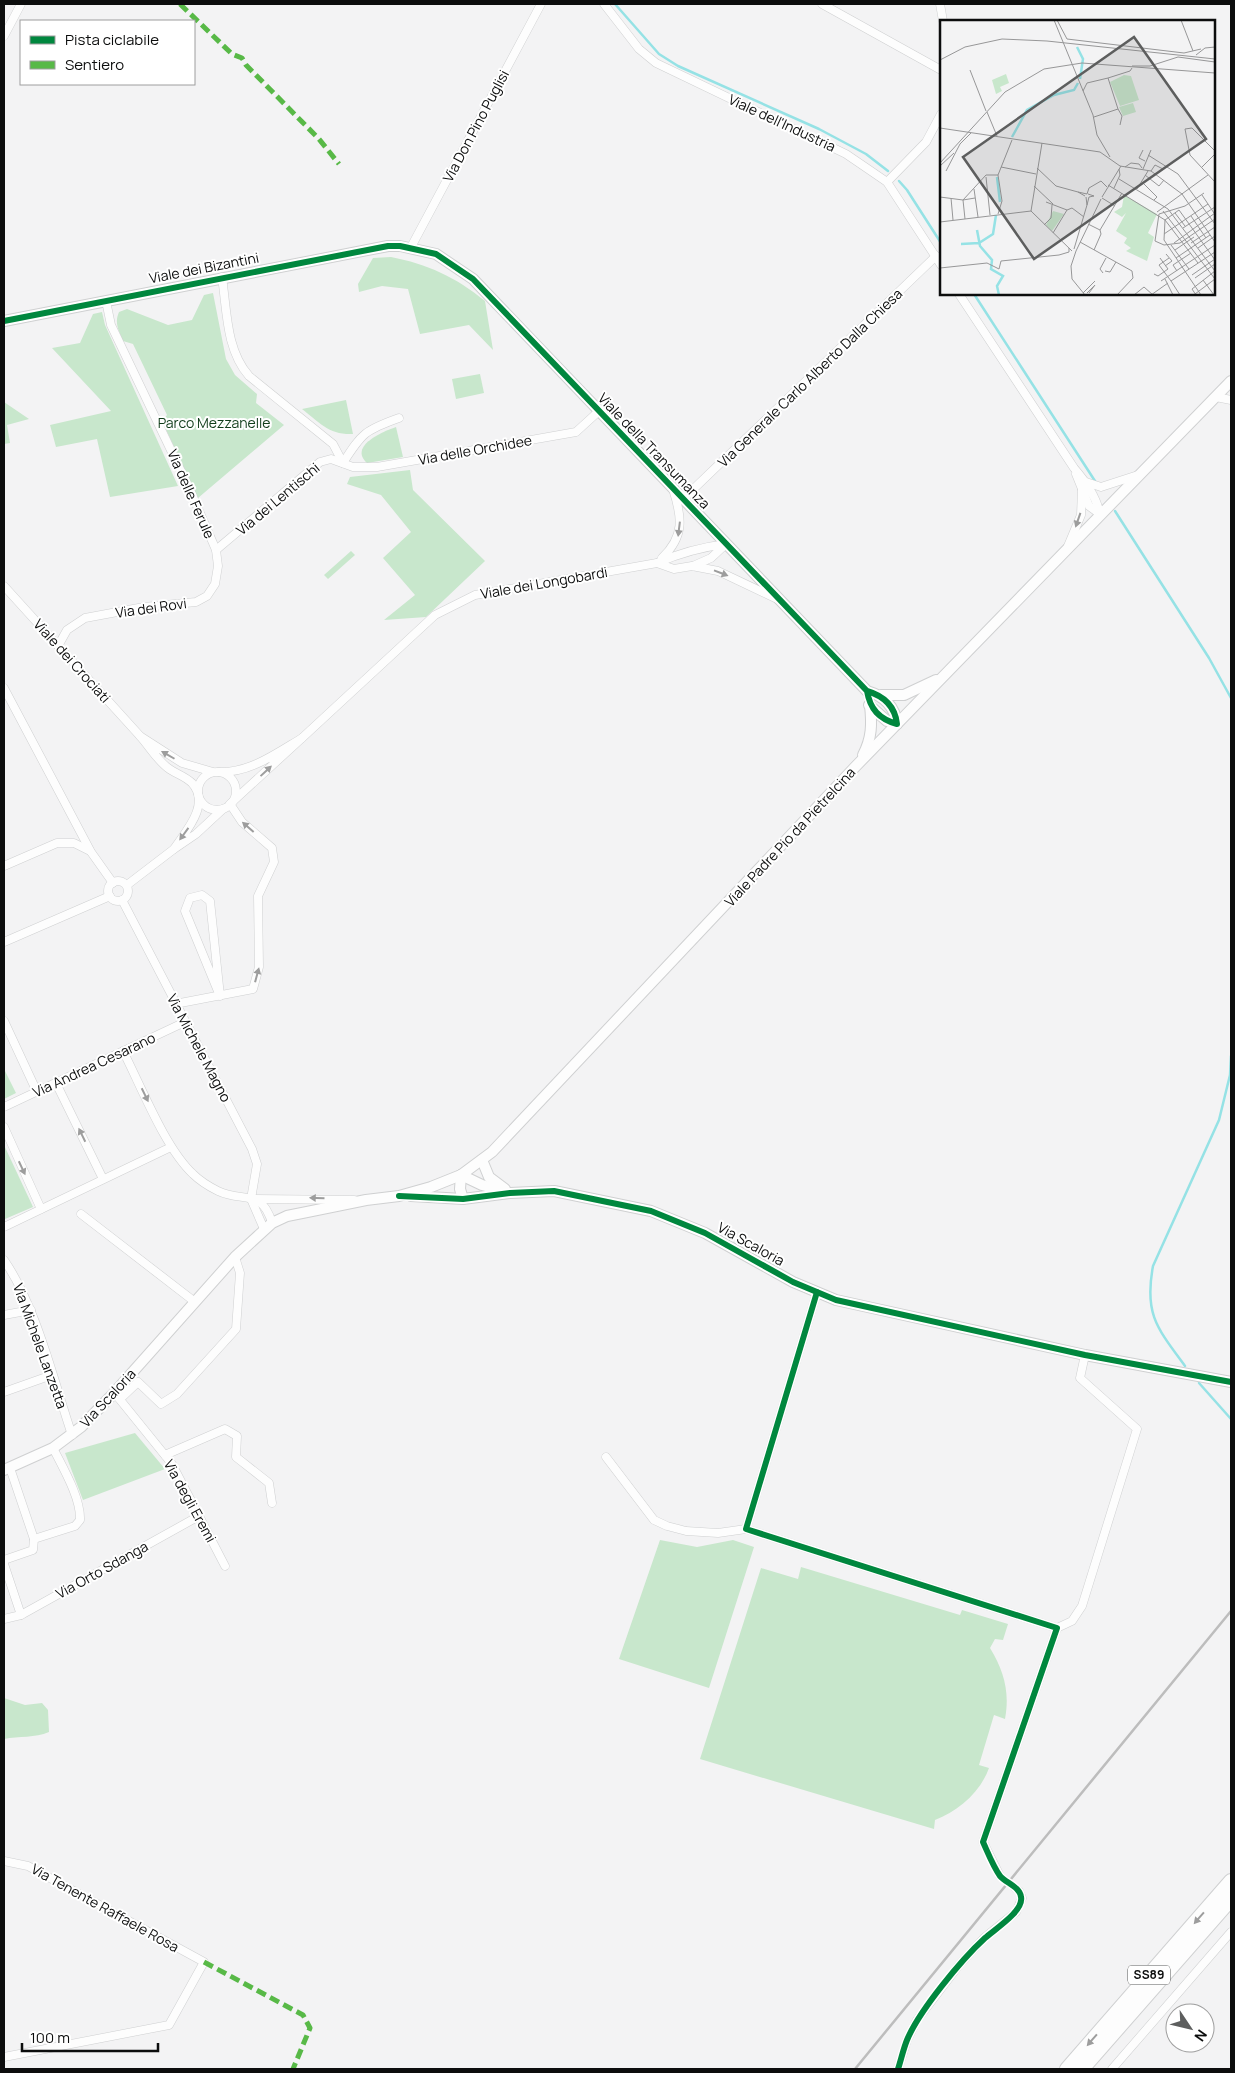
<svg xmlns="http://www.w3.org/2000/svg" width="1235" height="2073" font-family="Manrope,sans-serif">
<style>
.green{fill:#c8e7cc}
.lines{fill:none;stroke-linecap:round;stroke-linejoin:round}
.stream{stroke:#95e2e5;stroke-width:2.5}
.street-tunnel{stroke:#d0d0d1;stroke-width:8;stroke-dasharray:8 4;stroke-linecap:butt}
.street-casing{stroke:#cfd0d1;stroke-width:9}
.secondary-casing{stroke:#cfd0d1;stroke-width:12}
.highway-casing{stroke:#cfd0d1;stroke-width:16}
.street{stroke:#fdfdfd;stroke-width:8}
.secondary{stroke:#fdfdfd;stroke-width:10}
.highway{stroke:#fdfdfd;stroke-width:14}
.rail{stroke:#bdbdbd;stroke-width:2.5}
.quiet{stroke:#58b947;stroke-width:5;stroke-dasharray:10 5;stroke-linecap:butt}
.cycleway-casing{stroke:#fff;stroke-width:9}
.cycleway{stroke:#00873e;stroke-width:6}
.oneway{fill:#9d9d9d}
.labels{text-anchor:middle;stroke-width:4;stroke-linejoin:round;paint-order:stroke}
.shield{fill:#fff;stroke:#555656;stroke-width:1}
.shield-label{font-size:12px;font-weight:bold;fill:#0c0d0d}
.street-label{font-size:14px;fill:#0c0d0d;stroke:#fff}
.park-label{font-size:14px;fill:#103d1a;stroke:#fff}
.inset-river{fill:none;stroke:#95e2e5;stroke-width:2.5}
.inset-road{fill:none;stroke:#979798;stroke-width:1}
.view{fill:#5d5e5e;fill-opacity:0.15;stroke:#5d5e5e;stroke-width:2.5}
.inset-edge{fill:none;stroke:#0c0d0d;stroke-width:2.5}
</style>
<rect width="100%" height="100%" fill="#f3f3f4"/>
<g class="green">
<path d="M391,257C427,264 456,277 485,301L493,350L469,325L420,334L408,289L382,286L359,292L358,284L373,258Z"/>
<path d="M213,293L226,359L235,375L257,394L256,403L284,425L198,498L162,421L167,415L133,344L123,341C119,331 114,323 119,312L127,309L168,325L192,320L204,295Z"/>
<path d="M102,312L105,325L178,486L110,497L97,439L56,447L50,425L111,411L52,348L80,343L93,314Z"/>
<path d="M480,374L484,393L456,399L452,379Z"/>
<path d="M346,400L353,434C329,435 320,423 302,409Z"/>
<path d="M4,402L29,419L7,425L10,443L4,444Z"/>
<path d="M396,427L403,457L367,463C348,446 384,431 396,427Z"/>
<path d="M410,470L413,490L485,561L426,617L384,620L415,595L383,558L411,532L381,495L347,484L350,477Z"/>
<path d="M351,551L355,555L328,579L324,575Z"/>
<path d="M4,1069L16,1093L4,1099Z"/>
<path d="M4,1145L33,1207L5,1219L4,1216Z"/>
<path d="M135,1433L165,1469L83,1500L65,1453Z"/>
<path d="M660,1540L697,1547L733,1540L754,1547L709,1688L619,1659Z"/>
<path d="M801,1567L960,1615L962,1610L1008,1624L1003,1640L995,1639L990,1648C1004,1671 1010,1692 1005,1719L994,1715L979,1765L989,1768C980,1793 958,1811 935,1820L934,1829L700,1759L761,1568L798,1579Z"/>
<path d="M4,1698L25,1705L42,1703L48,1710L49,1732C35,1738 19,1736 4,1739Z"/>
</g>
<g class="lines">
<g class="stream">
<path d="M615,4L659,54L678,66L819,129L866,154L888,171"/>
<path d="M899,181L907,190L941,243"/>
<path d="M974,294L1095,481"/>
<path d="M1115,511L1209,658L1231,698"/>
<path d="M1185,1366C1157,1328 1144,1314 1153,1266L1219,1120L1230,1075L1231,1056"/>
<path d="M1199,1383L1231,1419"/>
</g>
<path class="street-tunnel" d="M1000,1876L1014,1887"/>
<g class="street-casing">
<g id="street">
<path d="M604,4L639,49L656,63L846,154L868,169L887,182L941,265"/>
<path d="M822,4L941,70"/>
<path d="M940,4L943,21"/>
<path d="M4,36L21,4"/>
<path d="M887,182L926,142L941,114"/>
<path d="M410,249L541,4"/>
<path d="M222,277C227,311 226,350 249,376L333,444L343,463"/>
<path d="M959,294L1074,468C1086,482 1096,496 1100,514"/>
<path d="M1216,397L1231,400"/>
<path d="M343,463C362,433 365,430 399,418"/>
<path d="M1076,474L1089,506L1100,514"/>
<path d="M1086,482L1101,487L1138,475"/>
<path d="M683,499L936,256"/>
<path d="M1068,546L1081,515L1082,490"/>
<path d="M216,550L320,462L331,459L353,467H377L576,432L599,411"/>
<path d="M662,558C685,536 682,517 673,489"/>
<path d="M657,563L674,569L692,566L718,571L777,599"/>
<path d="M693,566L711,558L726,544"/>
<path d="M4,586L140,736"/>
<path d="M58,646L67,630L85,618L144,607L196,602L207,596L215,584L218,566L216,550L190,490L111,325L106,301"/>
<path d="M4,688L91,852L113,883"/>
<path d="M302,738L435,615L475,595L657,563C680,553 702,547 726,544"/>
<path d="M213,772L182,763L140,736C149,746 157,760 168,768C176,774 185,776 192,783C211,804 186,831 174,849L196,834L223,809"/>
<circle cx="217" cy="791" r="19"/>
<path d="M4,866L57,843H74L90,851"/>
<circle cx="118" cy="891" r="10"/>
<path d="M127,885L174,849"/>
<path d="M202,895L210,901L220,996L185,911L190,898Z"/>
<path d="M122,900L252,1149L257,1164L251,1199"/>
<path d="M4,942L110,896"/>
<path d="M175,1004L253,989L259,967L258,896L274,862L272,848L242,822L230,804L302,738C277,753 250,773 219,772"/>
<path d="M4,1021L37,1092"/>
<path d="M123,1051C141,1086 165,1148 193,1174C199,1180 210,1187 218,1191C243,1203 262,1188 272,1223"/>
<path d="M56,1083L103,1179"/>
<path d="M4,1107L185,1022"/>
<path d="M4,1127L41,1209"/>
<path d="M251,1199L264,1229"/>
<path d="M255,1199L354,1200"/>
<path d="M81,1214L195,1302"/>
<path d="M4,1227L171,1147"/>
<path d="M4,1260C37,1308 53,1379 72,1435"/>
<path d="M817,1292L746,1529L1057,1628L983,1842L1000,1876"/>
<path d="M4,1315L31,1310"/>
<path d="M4,1392L52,1375"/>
<path d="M117,1396L172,1464L225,1566"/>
<path d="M120,1399L138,1382L161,1404L177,1394L236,1329L240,1273L235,1257"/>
<path d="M165,1455L225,1429L237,1436L236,1457L269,1483L272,1503"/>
<path d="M606,1457L654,1520L667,1526L686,1531L718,1533L746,1529"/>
<path d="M10,1468L34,1539"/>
<path d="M4,1560L33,1550L34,1539L75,1526L80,1520C81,1498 63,1468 53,1448"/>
<path d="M4,1564L21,1615"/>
<path d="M4,1619L21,1615L199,1516"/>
<path d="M1057,1628L1072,1621L1082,1606L1137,1429L1080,1378L1085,1355"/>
<path d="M4,1861L28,1866L204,1962L169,2025L4,2057"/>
<path d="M898,2069L907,2040L917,2020L959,1965L984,1938L1016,1912L1022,1898L1019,1891L1014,1887"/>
<path d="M1112,2069L1231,1932"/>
</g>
</g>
<g class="secondary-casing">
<g id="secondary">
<path d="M4,321L388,246H400L436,254L473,279L867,691C884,696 895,706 897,724"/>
<path d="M881,695H904L936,680"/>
<path d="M869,705L887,721L897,724"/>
<path d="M863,755C872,738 872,724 870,705"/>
<path d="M482,1160L489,1177L505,1189"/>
<path d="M461,1175L482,1185L504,1191"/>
<path d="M461,1175L460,1189L463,1199"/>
<path d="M411,1196L463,1199L510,1193L554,1191L651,1211L705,1233L793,1282L836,1300L1085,1355L1231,1382"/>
<path d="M4,1470L53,1448L81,1427L114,1393L235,1257L272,1223L287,1216L307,1212L366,1200L399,1196L431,1187L461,1175L492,1152L855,767L1231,381"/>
</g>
</g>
<g class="highway-casing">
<g id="highway">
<path d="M1067,2069L1231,1881"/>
<path d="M1082,2069L1231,1899"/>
</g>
</g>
<use href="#street" class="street"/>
<use href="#secondary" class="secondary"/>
<use href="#highway" class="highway"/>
<path class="rail" d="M855,2069L1231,1611"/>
<g class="quiet">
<path d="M180,4L232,54L242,58L246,65L319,139L339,164"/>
<path d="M204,1962L303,2015L310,2028L293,2069"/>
</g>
<g class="cycleway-casing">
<g id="cycleway">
<path d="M4,321L388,246H400L436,254L473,279L867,691C884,696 895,706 897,724C879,719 870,709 867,691"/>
<path d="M399,1196L463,1199L510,1193L554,1191L651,1211L705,1233L793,1282L836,1300L1085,1355L1231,1382"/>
<path d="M817,1292L746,1529L1057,1628L983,1842C988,1853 993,1866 1000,1876C1006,1883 1020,1887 1021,1897C1024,1911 995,1929 985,1938C961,1960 919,2011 907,2040C903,2050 901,2060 898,2069"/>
</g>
</g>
<use href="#cycleway" class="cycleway"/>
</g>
<defs><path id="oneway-solid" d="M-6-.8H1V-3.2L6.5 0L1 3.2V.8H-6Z" transform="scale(1.25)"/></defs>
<g class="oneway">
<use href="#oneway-solid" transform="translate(1078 520) rotate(109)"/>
<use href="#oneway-solid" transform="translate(679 529) rotate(97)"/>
<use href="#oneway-solid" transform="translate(721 573) rotate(21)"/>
<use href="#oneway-solid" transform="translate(168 755) rotate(-150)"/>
<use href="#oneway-solid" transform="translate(266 771) rotate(-43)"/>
<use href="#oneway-solid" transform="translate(248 827) rotate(-139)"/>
<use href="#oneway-solid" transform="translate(184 834) rotate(126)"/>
<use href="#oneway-solid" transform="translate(257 975) rotate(-75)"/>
<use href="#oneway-solid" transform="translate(145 1095) rotate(64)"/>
<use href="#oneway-solid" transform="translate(82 1135) rotate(-116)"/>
<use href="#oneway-solid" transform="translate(22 1168) rotate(65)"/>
<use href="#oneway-solid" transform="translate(317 1198) rotate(-178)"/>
<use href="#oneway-solid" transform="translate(1199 1918) rotate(131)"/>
<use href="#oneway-solid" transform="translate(1092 2040) rotate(131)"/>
</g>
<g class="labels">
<rect class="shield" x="1128" y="1965.5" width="42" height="19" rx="4"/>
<g class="shield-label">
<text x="1149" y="1979">SS89</text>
</g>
<g class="street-label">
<text transform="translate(782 123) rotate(25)" y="5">Viale dell'Industria</text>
<text transform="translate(476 126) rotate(-62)" y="5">Via Don Pino Puglisi</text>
<text transform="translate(204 268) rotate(-11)" y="5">Viale dei Bizantini</text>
<text transform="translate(810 378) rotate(-44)" y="5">Via Generale Carlo Alberto Dalla Chiesa</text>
<text transform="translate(475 450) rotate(-10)" y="5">Via delle Orchidee</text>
<text transform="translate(654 451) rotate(46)" y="5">Viale della Transumanza</text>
<text transform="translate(191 494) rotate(66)" y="5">Via delle Ferule</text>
<text transform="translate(278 499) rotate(-40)" y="5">Via dei Lentischi</text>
<text transform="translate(544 583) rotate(-10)" y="5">Viale dei Longobardi</text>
<text transform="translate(151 608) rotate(-8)" y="5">Via dei Rovi</text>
<text transform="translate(72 661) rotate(48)" y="5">Viale dei Crociati</text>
<text transform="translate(790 837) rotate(-47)" y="5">Viale Padre Pio da Pietrelcina</text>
<text transform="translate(199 1048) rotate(62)" y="5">Via Michele Magno</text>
<text transform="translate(94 1065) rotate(-25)" y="5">Via Andrea Cesarano</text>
<text transform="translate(751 1244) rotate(29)" y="5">Via Scaloria</text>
<text transform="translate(40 1346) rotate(70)" y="5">Via Michele Lanzetta</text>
<text transform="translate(108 1398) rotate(-47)" y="5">Via Scaloria</text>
<text transform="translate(190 1501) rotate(61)" y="5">Via degli Eremi</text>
<text transform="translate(102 1570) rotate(-29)" y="5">Via Orto Sdanga</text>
<text transform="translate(105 1908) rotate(29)" y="5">Via Tenente Raffaele Rosa</text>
</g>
<g class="park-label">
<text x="214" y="428">Parco Mezzanelle</text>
</g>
</g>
<g transform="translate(940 20)">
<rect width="275" height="275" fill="#f3f3f4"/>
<path d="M66,54L69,63L60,67L62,71L56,74L52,60ZM184,55L191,56L199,80L180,86L170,62ZM193,83L196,92L183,96L179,87ZM184,175L217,194L208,213L214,217L207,241L186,231L191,228L184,223L187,218L176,211L186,193L182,197L174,192L182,187ZM113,191L124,194L112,211L106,205Z" fill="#c8e7cc"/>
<path class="inset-river" d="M137,27L143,39L140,59M72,117L87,90L114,75L134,70L138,63M57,157L60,182M37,210L40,226L52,240L51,249L63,256L57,266L59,275M21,224L39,223L53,214L56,195"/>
<path class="inset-road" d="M114,0L153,95L157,115L170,137M117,0L127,19L244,33L261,29M241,0L253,31M256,35L265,28L275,27M0,40L25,27L62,19L107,21L275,39M192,46H210L238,37L275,42M30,50L46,91M143,71L147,63L168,58M178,89L182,96L180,105M47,92L57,116M154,97L178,89L168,58L190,51L192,48M0,108L160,132L180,146L211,151L242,174L275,222M203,130L199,138L205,141M275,131L252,108L245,109L250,135L275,162M208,135L238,154L275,204M0,143L65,72L104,49L142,43L275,53M0,146L14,133M61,147L96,154M185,147L191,143L199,144L202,148M262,147L275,134M97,148L116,166L138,172M203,149L211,130M6,151L20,124L31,113M211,151L215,145L223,149M205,155L219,166L224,160M46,157L50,195M179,159L228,189M201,161L217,177L214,180M168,165L225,200L224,220L261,275M94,166L113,184M174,168L180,155L179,149M34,169L38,197M197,169L208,151M262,175L274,193M145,176L138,172L147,174L149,168L161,161L167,167M0,177L23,180L46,155H58M146,177L147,185L149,177L154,176L148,174M162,177L181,146M11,178L13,200M162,178L175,186M106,182L127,190L132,188L144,197M228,189L275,251M91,191L102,123M91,191L132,231M223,191L275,259M217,192L268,155M235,193L245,206M58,194L62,181L58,155L72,120M219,194L215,221L224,225L240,223L275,199M219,194L245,186L264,173M251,196L266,218M25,199L23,180L35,178M0,202L91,191M148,204L160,210L161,214L154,230M104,205L111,198L112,185M243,208L275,187M160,210L182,173M113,213L127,190M224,214L268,184M140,222L192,251L193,258L177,275M234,223L275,193M251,223L275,207M231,225L249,249M258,228L275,216M134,229L147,185M235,230L254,217M136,231L161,179M136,231L131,246L132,259L145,275M229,238L219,245L231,261M236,238L270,215M258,243L225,200L239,190L275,240M225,246L232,241L226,234M0,248L47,243L59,249L61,241L119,235L129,232V228M165,251L170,252L176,242M237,251L233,245L251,233M163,253L160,249L166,238M214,254L218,256L228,249L220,238M252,255L275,239M255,258L275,244M225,259L233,275M263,260L274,275M221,261L275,225M143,273L155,261M147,273L155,265L149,273M255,274L275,259M194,275L204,267L213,275M211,275L228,263M240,275L231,261L275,232M256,275L252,269L275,251"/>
<path class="view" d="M194,17L266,119L94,239L23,137Z"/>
<rect width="275" height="275" class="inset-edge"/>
</g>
<rect width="1235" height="2073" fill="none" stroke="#0c0d0d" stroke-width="10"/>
<rect x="20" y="20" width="175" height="65" fill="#ffffff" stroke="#9e9e9e"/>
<rect x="30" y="36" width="25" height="8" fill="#00873e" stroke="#9e9e9e"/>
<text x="65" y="45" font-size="15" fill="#0c0d0d">Pista ciclabile</text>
<rect x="30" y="61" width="25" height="8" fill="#58b947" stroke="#9e9e9e"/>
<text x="65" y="70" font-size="15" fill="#0c0d0d">Sentiero</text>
<g transform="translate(1190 2028) rotate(125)"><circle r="24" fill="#ffffff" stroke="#9e9e9e"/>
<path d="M0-4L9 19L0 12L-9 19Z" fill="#5d5e5e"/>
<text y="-8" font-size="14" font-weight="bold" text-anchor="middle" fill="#0c0d0d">N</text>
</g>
<path d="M22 2043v8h136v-8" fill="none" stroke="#0c0d0d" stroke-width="2.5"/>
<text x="30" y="2043" font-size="15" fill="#0c0d0d" stroke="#ffffff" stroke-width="4" paint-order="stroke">100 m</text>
</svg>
